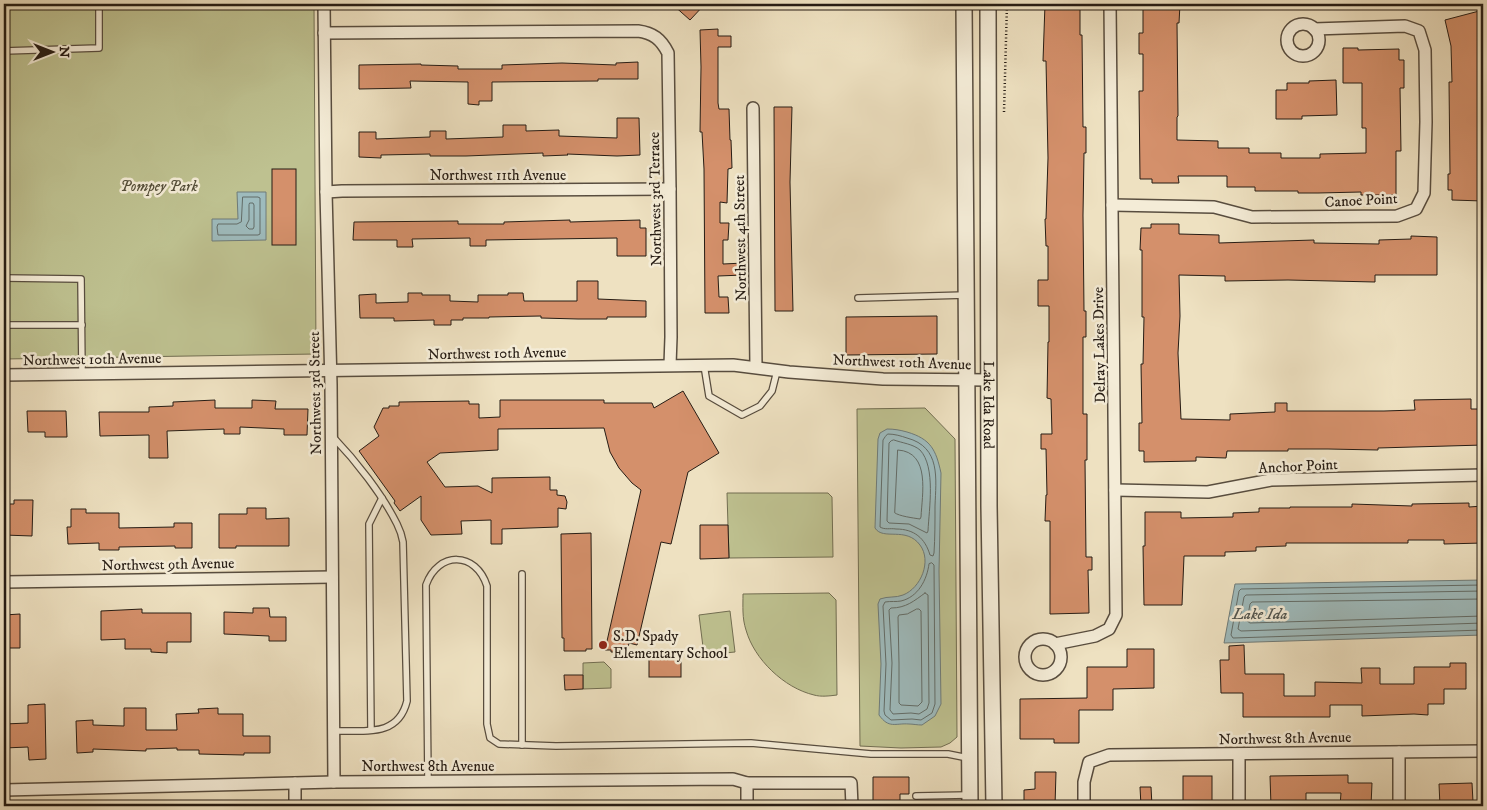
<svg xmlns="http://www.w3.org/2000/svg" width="1487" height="810" font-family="'IM FELL DW Pica',serif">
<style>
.green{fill:#bec190;stroke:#726e52}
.water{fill:#9ebbbd;stroke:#6e7b79}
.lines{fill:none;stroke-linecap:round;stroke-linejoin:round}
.shore{stroke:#626c68;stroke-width:1}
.building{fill:#d4906b;stroke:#261c14}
.service-casing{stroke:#584d3f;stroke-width:8}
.minor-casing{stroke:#584d3f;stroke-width:14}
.tertiary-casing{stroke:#584d3f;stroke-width:18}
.path{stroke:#261c14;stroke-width:2.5;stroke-dasharray:1 2.5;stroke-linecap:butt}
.service{stroke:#f4ecd7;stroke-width:5.5}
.minor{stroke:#f4ecd7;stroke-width:11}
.tertiary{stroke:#f4ecd7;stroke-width:15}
.poi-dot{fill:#8f2418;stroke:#f4ecd7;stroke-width:2}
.labels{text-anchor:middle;stroke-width:5;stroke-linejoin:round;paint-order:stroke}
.street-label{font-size:15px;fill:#261c14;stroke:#f4ecd7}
.park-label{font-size:15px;font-style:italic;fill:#544e39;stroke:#f4ecd7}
.poi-label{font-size:15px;fill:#261c14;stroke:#f4ecd7;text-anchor:start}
.water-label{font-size:16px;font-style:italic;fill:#50544f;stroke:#f4ecd7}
</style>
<rect width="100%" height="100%" fill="#eee1c1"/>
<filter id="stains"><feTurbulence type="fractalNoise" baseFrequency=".004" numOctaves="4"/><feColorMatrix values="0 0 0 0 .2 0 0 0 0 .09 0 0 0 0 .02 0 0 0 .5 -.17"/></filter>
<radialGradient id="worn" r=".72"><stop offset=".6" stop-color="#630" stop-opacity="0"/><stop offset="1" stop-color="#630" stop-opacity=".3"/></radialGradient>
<g class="green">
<path d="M4,4H314L316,354L4,359Z"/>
<path d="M925,408L955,439L957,737L950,743L941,747L901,748L860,746L857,409Z"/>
<path d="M727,493H828L832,497L833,557L729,558Z"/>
<path d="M829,593L836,600L837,695C829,696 821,697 814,695C784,688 754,659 746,630C742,618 743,606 743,594Z"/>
<path d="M730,611L735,652L704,655L699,615Z"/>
<path d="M604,662L611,669V688L583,689V663Z"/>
</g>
<g class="water">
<path d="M237,192H266V240L212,241V219H238Z"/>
<path d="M887,429C894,429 900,430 907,432C931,439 936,450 941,473L939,571L941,704L935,716L922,725C917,725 913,724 909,724C895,723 889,729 879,715L881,664L878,604L880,599C888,596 896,598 903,595C921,588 932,561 920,545C906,526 883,541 875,528L878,439L880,433Z"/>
<path d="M1483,580V635L1224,643L1235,584Z"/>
</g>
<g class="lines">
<g class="shore">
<path d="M243,197H258L260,198V234L258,235H218L217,227L218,224H237L241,222Z"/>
<path d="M250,203H253L254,205V227L253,229H249L246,226L249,220V205Z"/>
<path d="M888,434C895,434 901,436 907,438C941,447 936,479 935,506C935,522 935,538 934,553L933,556L930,555C925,538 914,529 896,529C890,528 885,530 880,527L883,440L885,437Z"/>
<path d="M894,440C902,443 913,444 920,450C936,467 929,509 928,531L927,533L909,524L889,523L887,521L889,443L891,441Z"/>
<path d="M898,450C931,452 922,495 921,517L920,519C913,518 899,516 895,513Z"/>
<path d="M932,563L934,565L935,704L932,713L921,720L912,719L891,720L885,715L884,711L886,664L883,606L885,602C891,601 896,602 901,601C918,597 927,580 929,564Z"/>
<path d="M1483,585L1241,589L1239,591L1231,635L1233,638L1483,630"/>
<path d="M1483,591L1246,595L1244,597L1238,629L1241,631L1483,623"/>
<path d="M925,593L928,595L929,703L927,709L919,714L911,713L893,714L890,710L892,663L889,610L891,608C906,608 914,601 925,593Z"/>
<path d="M1483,599L1252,602L1250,604L1247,621L1250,623L1483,616"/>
<path d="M917,609H919L921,611L922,702L918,706L901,705L899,703V663L898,617L899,615L907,614Z"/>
</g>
</g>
<g class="building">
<path d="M672,4H705L690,20Z"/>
<path d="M1045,4H1080V35H1082L1083,127H1086V153H1084L1083,215L1084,311H1086V337H1083V414H1087V460H1085L1086,557H1092V570H1088L1089,613L1050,614V521H1045L1046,495H1047L1046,449H1041V434H1052L1051,399L1047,398L1048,342H1049V306H1038V280H1048V246H1046L1045,219H1046L1048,158L1046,61H1043Z"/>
<path d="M1143,4H1180L1179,23H1177L1178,116L1177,117V140L1218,141V148H1249V153H1281V158H1320V154L1366,153V128H1362V83H1343V48H1358V50L1399,49V60H1404V88H1400L1401,151H1396V195H1361V192L1318,193H1298V191H1255V187H1227V176H1178L1179,183H1152V179H1140L1139,91H1143V54H1139V33H1143Z"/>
<path d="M1483,10V201L1452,200V190H1448V174H1450L1449,82H1452L1451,46L1445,20Z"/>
<path d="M718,29V36H731V47H718V103L719,109H729L730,140H731L732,168L728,169L727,203L720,202V223H729L728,240H723V264L744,263V275L718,276L719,297H728L729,313H705L704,169L702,132H700L701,67L700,30Z"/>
<path d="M638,62V79H598V81L492,82V101H479V105L468,104V82L410,81L411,88L359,89V65L421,64V65L458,66V69H502V65L562,63L616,65V63Z"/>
<path d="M1336,80L1337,115L1302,116V119H1276V90H1287V83H1309V81Z"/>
<path d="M774,107H792L790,182L793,311H775Z"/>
<path d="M617,118H639L640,155L617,156L567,154L568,155L543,156V153L466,156H430V154L381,155V158L359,157V132H376V139L430,137V131H446V139L503,137V125H526V131L559,130V136L617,138Z"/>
<rect x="272" y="169" width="24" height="76"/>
<path d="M570,220V222L640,220V228H646V256H617V238L486,240V246H470V238L412,239L413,247H397V240H353L354,222L458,221V224H504V222Z"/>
<path d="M1151,224H1179V234L1219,235V243L1314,240V243L1379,244V240L1411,239V236L1437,237V275H1375V282L1288,280L1225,281V276L1179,275L1180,316L1178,353L1181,419L1230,420V414L1275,412V403H1287V411H1384L1415,410L1414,400L1471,399V409H1483V445L1378,448V450L1328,449H1288V451H1227L1226,458L1196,457V461L1144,462V451H1139V423H1142L1141,364H1143L1144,317H1142V250H1140L1141,228H1151Z"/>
<path d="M577,281H598V299L646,301V317H607V319H578L541,318V316L489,317V318H463V320H451V325H434V320L394,321V318H360L359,295L376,294V303L408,302V293H422V295H450V301L478,302V295H508V293H523L524,301H577Z"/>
<path d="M937,316V354L846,355V317Z"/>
<path d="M683,391L719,453L688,472L671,544L661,542L637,645L629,643L627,652H611V650H605L641,490L632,483L619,468L610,452L604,428L498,429V450L440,453L427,462L445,487L478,486L492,493V478L550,477V490H557V495L565,496L567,502L566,509L558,508V527L502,529V544H491V520L461,521L462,534L431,535L421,520V496L400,511L394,503L395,501L359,451L379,436L374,427L383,408H389V406H399V402L469,401V404H479V418L500,417V400H604V403H652L654,408Z"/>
<path d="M215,400V408H252V400L276,401L275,409H308L307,435H284V429L240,427V434H224V429L167,431L168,458H149V435L100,436L99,412H149V407L173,406V402Z"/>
<path d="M27,411H66L67,437H45V432H28Z"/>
<path d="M14,500H33L32,536L4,535V504H14Z"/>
<path d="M1469,503V507L1483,506V543L1444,544V540H1408V543H1286V546L1256,547V551L1225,552V556H1184L1182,605H1144L1143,546H1145V512H1181V518L1233,517V513L1259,512V508H1290V507H1352V504L1412,506V504Z"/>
<path d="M247,508H266V519L289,518V546H236V548H219V514H247Z"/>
<path d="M71,509H86V513H119V528L174,527V523H192V548H175V546L119,547V550H99V543L68,544L67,527H71Z"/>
<path d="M700,525H728L729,558L700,559Z"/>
<path d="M591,533L592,649H586V651H564V638H562L561,534Z"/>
<path d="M253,608H269L270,617H286V641H269V636L224,634V612L253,613Z"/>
<path d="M142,609V613H191V642H167V653L151,652V649H125V639L101,640V611Z"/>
<path d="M20,614V648H4V615Z"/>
<path d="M1244,645L1245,674H1284V696H1315V682L1362,683L1361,668H1380V684H1414V667H1450V663H1466V689H1444V704H1428V715L1414,714L1362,716V705H1330V717H1243V693H1221L1220,660H1229V646Z"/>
<path d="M1127,649H1154V688L1113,689V710H1079V743H1054V739H1020V699L1087,698V667H1127Z"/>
<rect x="649" y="658" width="32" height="19"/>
<path d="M564,675H583V689L565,690Z"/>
<path d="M45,704L46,759L29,760L28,747L4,748V724L28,723V705Z"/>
<path d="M124,708H146V730H177L176,714L199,713L198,709L218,708V714H243V736H270V753H244V755L199,754V750H177V748L146,749V751L93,749V752L77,753L76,721L93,720V725L124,726Z"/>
<path d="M1035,772H1056L1055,806H1024V790L1035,789Z"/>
<path d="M1348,775V783H1372L1371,806H1340L1341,793H1306V806H1271L1270,776Z"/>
<rect x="1183" y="776" width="29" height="30"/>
<path d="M873,777H909V794H900V801L873,802Z"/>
<path d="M1472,783L1473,802H1466V806H1440L1439,784Z"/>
<path d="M1140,787H1151L1152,806H1141Z"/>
</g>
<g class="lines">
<g class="service-casing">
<g id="service">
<path d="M4,51L99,48V4"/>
<path d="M4,278L81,279L82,374"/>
<path d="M858,298L966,295"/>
<path d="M4,325H82"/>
<path d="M704,365L709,396L742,415L760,406L772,391L777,371"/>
<path d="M333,437C356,461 382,494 397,524C400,530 402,536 403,542L407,701C398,738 364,730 334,731"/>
<path d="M522,574V745"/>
<path d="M371,730L369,524L382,498"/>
<path d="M428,781L426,585C438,551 476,551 487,586V724L490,738L499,744L556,746L751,743L871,754H948L968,758"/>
<path d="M916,796L968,795"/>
</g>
</g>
<g class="minor-casing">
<g id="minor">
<path d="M324,4L326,192L331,385L334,782"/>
<circle cx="1303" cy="40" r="16"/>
<path d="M324,33L638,31C653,33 661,39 668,53L670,189L671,337L670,365"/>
<path d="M753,108L756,367"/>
<path d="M326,192L342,191L670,189"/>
<path d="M1112,205L1214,207L1252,217L1397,216L1416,209L1424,193L1426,122L1425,50L1419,31L1405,26L1314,29"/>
<path d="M4,375L733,365L789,372L883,379L990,380"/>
<path d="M1115,490L1208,492L1271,480L1483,475"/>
<path d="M4,582L332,577"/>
<circle cx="1043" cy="657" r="18"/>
<path d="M1055,644L1095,636L1109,629L1116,615L1110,4"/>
<path d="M1399,752V806"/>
<path d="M1239,754V806"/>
<path d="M4,790L334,782L733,779L747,783H851L852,806"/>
<path d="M295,806V783"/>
<path d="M747,806V783"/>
<path d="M1084,806V782L1089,762L1109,755L1483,751"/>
</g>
</g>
<g class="tertiary-casing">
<g id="tertiary">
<path d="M964,4L970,806"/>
<path id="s1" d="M988,4L989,506L994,806"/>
</g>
</g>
<path class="path" d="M1004,112L1007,4"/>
<use href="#service" class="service"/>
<use href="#minor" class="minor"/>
<use href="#tertiary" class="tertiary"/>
</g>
<circle class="poi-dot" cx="603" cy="645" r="5"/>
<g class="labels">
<g class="street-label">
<text x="498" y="180">Northwest 11th Avenue</text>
<text transform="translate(655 199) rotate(-91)" y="5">Northwest 3rd Terrace</text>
<text transform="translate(1361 200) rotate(-3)" y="5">Canoe Point</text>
<text transform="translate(740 238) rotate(-91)" y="5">Northwest 4th Street</text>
<text transform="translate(1099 345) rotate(-91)" y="5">Delray Lakes Drive</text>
<text transform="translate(497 353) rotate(-1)" y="5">Northwest 10th Avenue</text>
<text transform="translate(92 359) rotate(-1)" y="5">Northwest 10th Avenue</text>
<text transform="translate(902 362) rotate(2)" y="5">Northwest 10th Avenue</text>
<text transform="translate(315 393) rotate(-91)" y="5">Northwest 3rd Street</text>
<text dy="5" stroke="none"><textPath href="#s1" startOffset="401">Lake Ida Road</textPath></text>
<text transform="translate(1298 466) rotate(-3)" y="5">Anchor Point</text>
<text transform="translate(168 564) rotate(-1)" y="5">Northwest 9th Avenue</text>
<text transform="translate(1285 738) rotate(-1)" y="5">Northwest 8th Avenue</text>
<text x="428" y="771">Northwest 8th Avenue</text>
</g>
<g class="park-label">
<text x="159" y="191">Pompey Park</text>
</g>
<g class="poi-label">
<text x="613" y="641">S.D. Spady<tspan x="613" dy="17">Elementary School</tspan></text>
</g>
<g class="water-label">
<text x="1260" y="619">Lake Ida</text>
</g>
</g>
<rect width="1487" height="810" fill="none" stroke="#eee1c1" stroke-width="20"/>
<rect x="5" y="5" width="1477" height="800" fill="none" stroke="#261c14" stroke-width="2.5"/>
<rect x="10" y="10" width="1467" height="790" fill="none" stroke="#261c14"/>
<g transform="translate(52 52) rotate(90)" stroke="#f4ecd7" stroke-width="4" paint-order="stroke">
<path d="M0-4L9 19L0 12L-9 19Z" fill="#261c14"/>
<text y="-8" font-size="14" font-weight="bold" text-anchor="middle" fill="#261c14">N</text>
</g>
<rect width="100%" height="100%" filter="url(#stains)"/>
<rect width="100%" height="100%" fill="url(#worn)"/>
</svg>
